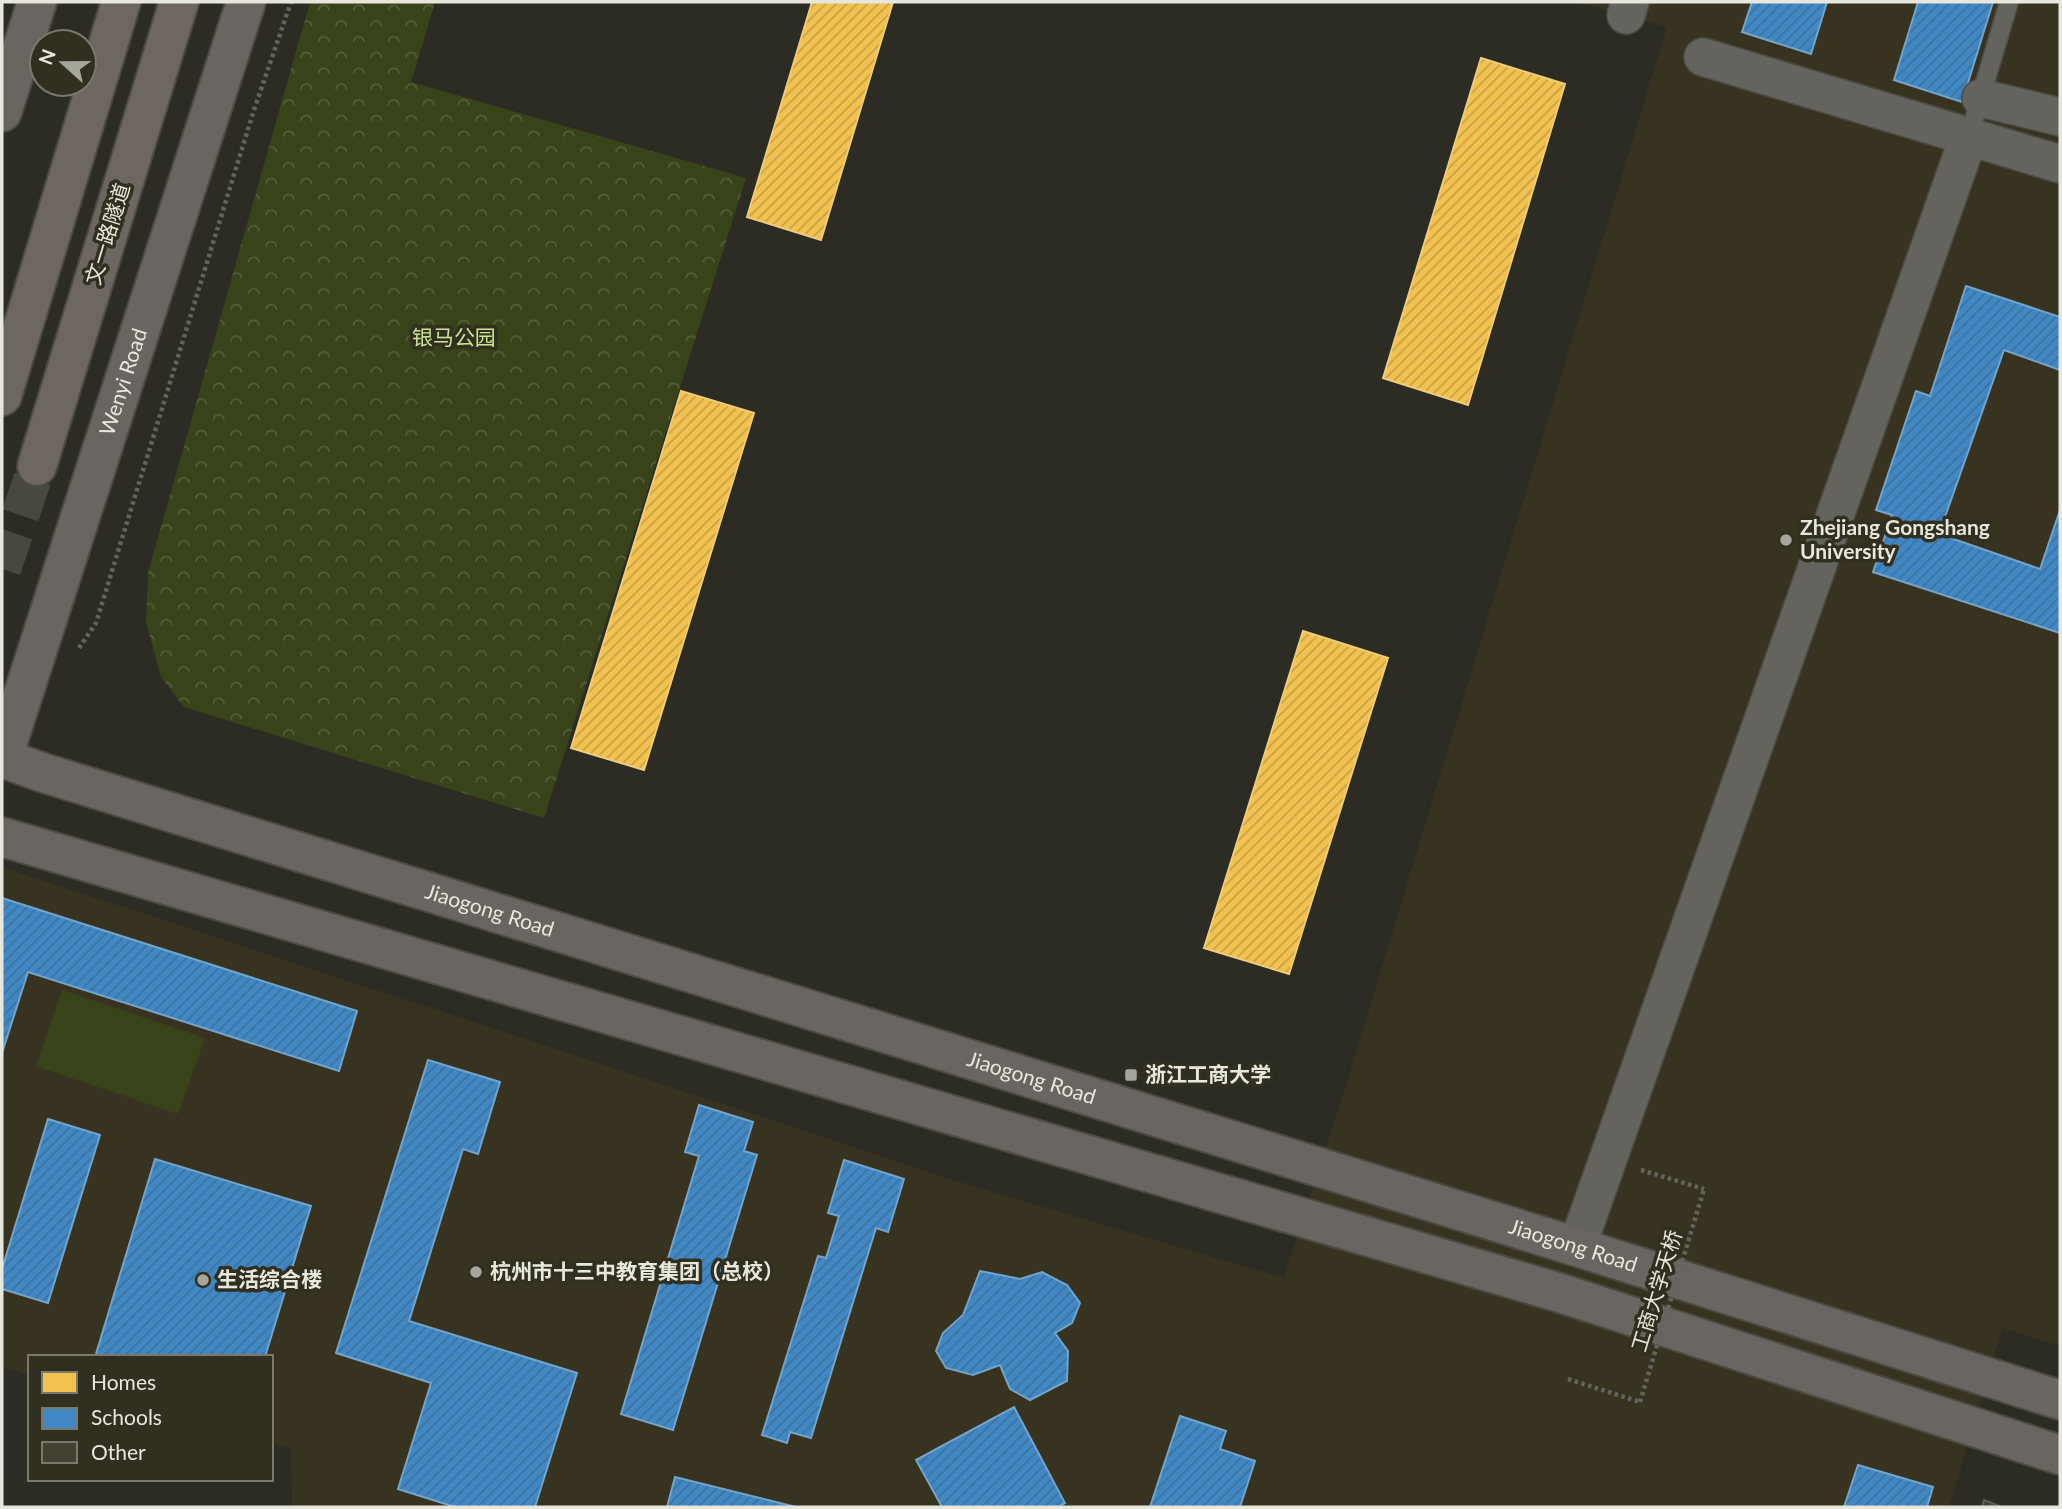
<svg xmlns="http://www.w3.org/2000/svg" width="2062" height="1509" font-family="Lato,'Noto Sans SC',sans-serif">
<style>
.built{fill:#373320}
.green{fill:#38431a}
.park{fill:url(#park-crowns)}
.homes{fill:url(#homes-hatch);stroke:#efcc79;stroke-width:2}
.schools{fill:url(#schools-hatch);stroke:#72a4cc;stroke-width:2}
.building{fill:url(#building-hatch);stroke:#5d5c55;stroke-width:2}
.lines{fill:none;stroke-linecap:round;stroke-linejoin:round}
.highway-tunnel{stroke:#494840;stroke-width:38;stroke-dasharray:38 19;stroke-linecap:butt}
.lane-casing{stroke:#4b4a43;stroke-width:21}
.street-casing{stroke:#4b4a43;stroke-width:40}
.primary-casing{stroke:#4b4a43;stroke-width:42}
.highway-casing{stroke:#4b4a43;stroke-width:42}
.path{stroke:#64645f;stroke-width:4.5;stroke-dasharray:3.5 3.5;stroke-linecap:butt}
.lane{stroke:#64635d;stroke-width:18}
.street{stroke:#64635d;stroke-width:37}
.primary{stroke:#6a6560;stroke-width:38}
.highway{stroke:#6e6660;stroke-width:38}
.path-bridge{stroke:#64645f;stroke-width:4.5;stroke-dasharray:3.5 3.5;stroke-linecap:butt}
.poi-dot{fill:#a7a69c;stroke:#312f20;stroke-width:2.5}
.labels{text-anchor:middle;stroke-width:7;stroke-linejoin:round;paint-order:stroke}
.street-label{font-size:21px;fill:#e8e7dd;stroke:#312f20}
.park-label{font-size:21px;fill:#cae391;stroke:#312f20}
.poi-label{font-size:21px;font-weight:bold;fill:#e8e7dd;stroke:#312f20;text-anchor:start}
</style>
<defs>
<pattern id="park-crowns" width="20" height="18" patternUnits="userSpaceOnUse" patternTransform="scale(1.75)"><rect width="20" height="18" fill="#38431a"/><path d="M2 6a3 3 0 1 1 6 0M12 15a3 3 0 1 1 6 0" fill="none" stroke="#555e3b"/></pattern>
<pattern id="homes-hatch" width="6" height="6" patternUnits="userSpaceOnUse" patternTransform="scale(1.75)"><rect width="6" height="6" fill="#f2c14e"/><path d="M-1 1l2-2M0 6l6-6M5 7l2-2" fill="none" stroke="#c7a24b"/></pattern>
<pattern id="schools-hatch" width="6" height="6" patternUnits="userSpaceOnUse" patternTransform="scale(1.75)"><rect width="6" height="6" fill="#3f88c5"/><path d="M-1 1l2-2M0 6l6-6M5 7l2-2" fill="none" stroke="#417197"/></pattern>
<pattern id="building-hatch" width="6" height="6" patternUnits="userSpaceOnUse" patternTransform="scale(1.75)"><rect width="6" height="6" fill="#444133"/><path d="M-1 1l2-2M0 6l6-6M5 7l2-2" fill="none" stroke="#5f5c50"/></pattern>
</defs>
<rect width="100%" height="100%" fill="#2d2c24"/>
<path class="built" d="M1576,2H2060V1346L2002,1328L1949,1507H292L291,1449L271,1443V1357H30V1375L2,1367V867L975,1187L1284,1278L1348,1079L1667,27Z"/>
<path class="green" d="M62,990L205,1038L178,1114L36,1066Z"/>
<path class="park" d="M310,2H435L411,82L746,178L544,818L184,707L161,677L146,622L148,573Z"/>
<g class="homes">
<path d="M812,2H893L821,240L747,217Z"/>
<path d="M1481,58L1565,84L1468,405L1383,378Z"/>
<path d="M681,391L754,413L644,770L571,748Z"/>
<path d="M1303,631L1388,658L1289,974L1204,948Z"/>
</g>
<g class="schools">
<path d="M1752,2H1827L1811,54L1742,32Z"/>
<path d="M1918,2H1993L1962,102L1894,80Z"/>
<path d="M1966,286L2060,317V370L2004,350L1939,534L2040,569L2060,510V633L1873,572L1892,515L1876,510L1916,391L1930,396Z"/>
<path d="M2,898L357,1011L339,1071L28,972L2,1053Z"/>
<path d="M428,1060L500,1082L478,1154L463,1149L409,1321L577,1373L535,1507H455L398,1489L431,1383L336,1353Z"/>
<path d="M699,1105L753,1122L744,1151L757,1155L673,1430L621,1414L699,1156L685,1152Z"/>
<path d="M48,1119L100,1135L48,1303L2,1289V1269Z"/>
<path d="M155,1159L311,1206L265,1357H104L96,1354Z"/>
<path d="M844,1160L904,1179L888,1232L876,1228L811,1438L790,1432L787,1443L762,1435L818,1256L826,1258L839,1216L828,1213Z"/>
<path d="M980,1271L1020,1279L1042,1272L1067,1285L1080,1303L1072,1323L1055,1333L1068,1351L1067,1381L1030,1400L1010,1389L1000,1365L973,1375L946,1368L936,1351L943,1333L963,1315Z"/>
<path d="M1014,1407L1065,1503L1058,1507H942L916,1460Z"/>
<path d="M1180,1416L1226,1431L1220,1449L1255,1461L1240,1507H1150Z"/>
<path d="M1858,1465L1933,1487L1927,1507H1844Z"/>
<path d="M675,1477L796,1507H667Z"/>
</g>
<path class="building" d="M1984,1500L2002,1507H1982Z"/>
<g class="lines">
<path class="highway-tunnel" d="M2,569L37,466"/>
<g class="lane-casing">
<path id="lane" d="M1969,136L2009,2"/>
</g>
<g class="street-casing">
<g id="street">
<path d="M1626,15L1630,2"/>
<path d="M1703,57L2060,164"/>
<path d="M1981,98L2060,117"/>
<path d="M1577,1247L1969,136"/>
</g>
</g>
<g class="primary-casing">
<g id="primary">
<path d="M2,112L37,2"/>
<path id="s1" d="M2,758L44,773L1577,1247L2060,1400"/>
<path id="s2" d="M2,760L246,2"/>
<path d="M2,837L1557,1292L2060,1455"/>
</g>
</g>
<g class="highway-casing">
<g id="highway">
<path d="M2,396L121,2"/>
<path d="M37,466L179,2"/>
</g>
</g>
<g class="path">
<path d="M79,648L96,623L253,113L291,2"/>
<path d="M1641,1170L1704,1189"/>
<path d="M1568,1379L1640,1402"/>
</g>
<use href="#lane" class="lane"/>
<use href="#street" class="street"/>
<use href="#primary" class="primary"/>
<use href="#highway" class="highway"/>
<path class="path-bridge" d="M1640,1402L1704,1189"/>
</g>
<g class="poi-dot">
<circle cx="1786" cy="540" r="7"/>
<rect x="1124" y="1068" width="14" height="14" rx="3.5"/>
<circle cx="476" cy="1272" r="7"/>
<circle cx="203" cy="1280" r="7"/>
</g>
<g class="labels">
<g class="street-label">
<text transform="translate(108 234) rotate(-73)" y="7">文一路隧道</text>
<text dy="7" stroke="none"><textPath href="#s2" startOffset="397">Wenyi Road</textPath></text>
<text dy="7" stroke="none"><textPath href="#s1" startOffset="511">Jiaogong Road</textPath></text>
<text dy="7" stroke="none"><textPath href="#s1" startOffset="1078">Jiaogong Road</textPath></text>
<text dy="7" stroke="none"><textPath href="#s1" startOffset="1645">Jiaogong Road</textPath></text>
<text transform="translate(1657 1291) rotate(-73)" y="7">工商大学天桥</text>
</g>
<g class="park-label">
<text x="454" y="345">银马公园</text>
</g>
<g class="poi-label">
<text x="1800" y="535">Zhejiang Gongshang<tspan x="1800" dy="24">University</tspan></text>
<text x="1145" y="1082">浙江工商大学</text>
<text x="490" y="1279">杭州市十三中教育集团（总校）</text>
<text x="217" y="1287">生活综合楼</text>
</g>
</g>
<rect width="2062" height="1509" fill="none" stroke="#e8e7dd" stroke-width="7"/>
<rect x="28" y="1355" width="245" height="126" fill="#312f20" stroke="#7a796c" stroke-width="2"/>
<rect x="42" y="1372" width="35" height="21" fill="#f2c14e" stroke="#7a796c" stroke-width="2"/>
<text x="91" y="1390" font-size="21" fill="#e8e7dd">Homes</text>
<rect x="42" y="1408" width="35" height="21" fill="#3f88c5" stroke="#7a796c" stroke-width="2"/>
<text x="91" y="1425" font-size="21" fill="#e8e7dd">Schools</text>
<rect x="42" y="1442" width="35" height="21" fill="#444133" stroke="#7a796c" stroke-width="2"/>
<text x="91" y="1460" font-size="21" fill="#e8e7dd">Other</text>
<g transform="translate(63 63) rotate(291)"><circle r="33" fill="#312f20" stroke="#7a796c" stroke-width="2"/>
<path d="M0-5L12 26L0 18L-12 26Z" fill="#a7a69c"/>
<text y="-10" font-size="19" font-weight="bold" text-anchor="middle" fill="#e8e7dd">N</text>
</g>
</svg>
